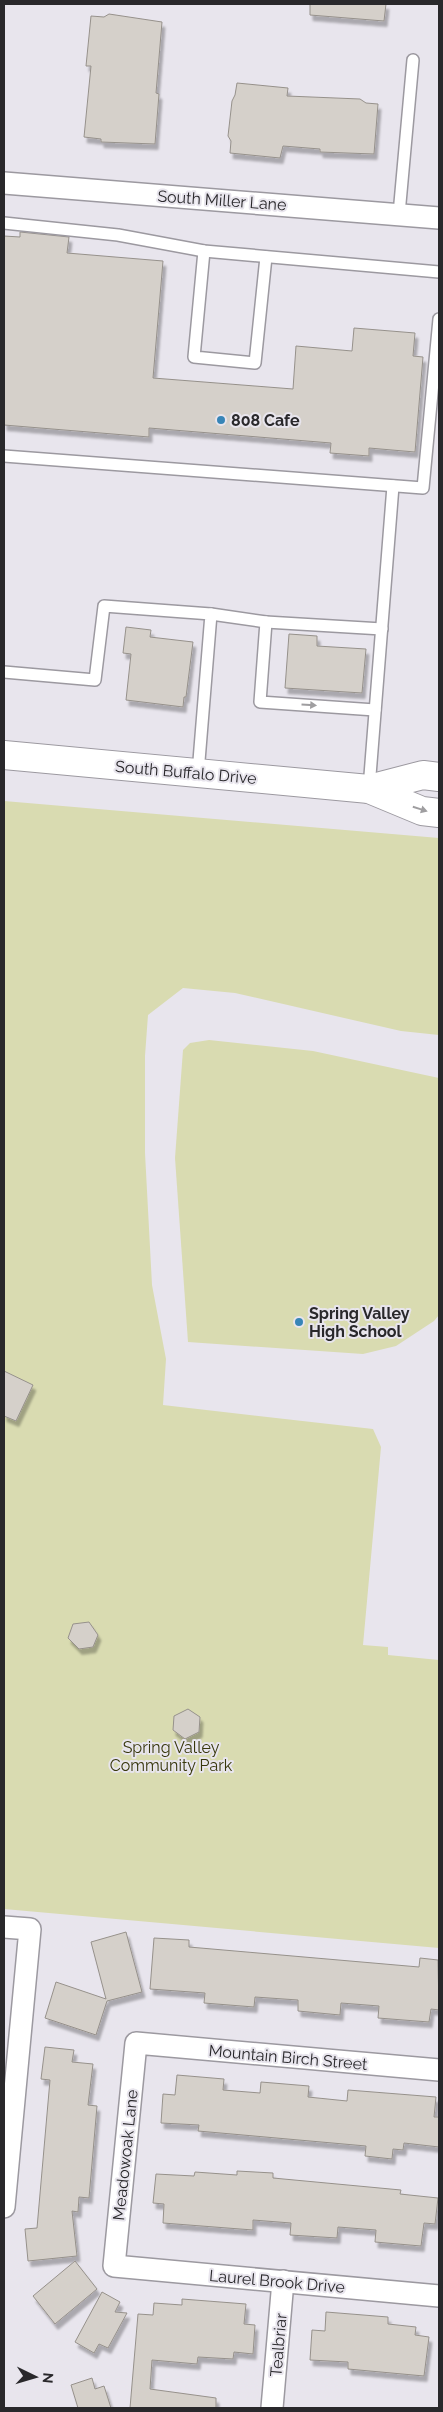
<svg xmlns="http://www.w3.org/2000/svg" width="443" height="2412" font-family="Raleway,sans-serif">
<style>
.green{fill:#d9dbb1}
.building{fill:#d5d0ca;stroke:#96918b;filter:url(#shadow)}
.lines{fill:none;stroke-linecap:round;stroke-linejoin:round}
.service-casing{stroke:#9c99a0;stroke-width:14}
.minor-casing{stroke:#9c99a0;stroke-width:24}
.secondary-casing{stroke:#9c99a0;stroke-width:30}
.service{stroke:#fff;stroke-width:11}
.minor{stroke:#fff;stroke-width:21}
.secondary{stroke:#fff;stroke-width:28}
.oneway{fill:#9f9ea0}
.poi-dot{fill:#3785b7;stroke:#e8e5ed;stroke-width:2}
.labels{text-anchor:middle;stroke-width:4;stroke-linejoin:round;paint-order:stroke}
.street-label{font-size:16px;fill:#29282b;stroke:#e8e5ed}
.poi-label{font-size:16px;font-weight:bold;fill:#29282b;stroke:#e8e5ed;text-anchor:start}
.park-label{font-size:16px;fill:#37370b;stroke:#e8e5ed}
</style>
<defs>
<filter id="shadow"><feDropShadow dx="3" dy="5.5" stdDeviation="1" flood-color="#0004"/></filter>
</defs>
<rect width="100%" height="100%" fill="#e8e5ed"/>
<g class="green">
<path d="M4,801L439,838V1035L401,1031L235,993L183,988L148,1015L145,1056V1153L152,1285L166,1359L163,1405L373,1429L381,1447L363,1645L388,1647V1655L439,1660V1948L4,1909Z"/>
<path d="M209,1040L313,1051L439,1078V1315L434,1321L396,1346L363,1354L188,1342L175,1158L183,1050L190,1043Z"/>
</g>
<g class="building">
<path d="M310,4H386L384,21L310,15Z"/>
<path d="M109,14L162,22L156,93L159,94L155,144L101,142V139L84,137L91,66H86L91,16L104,17Z"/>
<path d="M237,83L288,88L287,96L360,99L366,103L378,104L374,154L320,152V149L283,146L280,158L230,153L231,141L228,136L232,101L235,95Z"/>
<path d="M20,232L69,237L67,253L163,261L153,378L293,389L296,346L352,351L354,328L415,333L413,356L423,357L415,452L369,448V456L330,453L331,443L149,428V437L4,425V236L20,237Z"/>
<path d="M126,627L151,630L150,637L193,642L186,697H184L183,707L126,700L131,654L123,653Z"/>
<path d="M289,634L317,636V646L366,649L362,693L285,688Z"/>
<path d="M4,1371L33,1385L16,1421L4,1416Z"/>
<path d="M89,1622L98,1635L93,1647L79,1649L68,1638L73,1624Z"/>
<path d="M188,1709L200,1717L199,1732L185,1739L173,1730L174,1716Z"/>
<path d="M126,1932L142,1992L107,2001L96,2035L45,2018L56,1982L106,1999L91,1942Z"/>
<path d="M154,1938L189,1940V1947L419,1967L420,1958L438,1960L439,2010L431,2009L429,2022L378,2018L379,2006L341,2003L340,2015L298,2011V2000L255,1997L254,2007L204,2003L205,1993L150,1989Z"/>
<path d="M45,2047L74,2050L72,2062L93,2064L88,2105L97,2106L89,2198L79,2197L78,2212L72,2211L77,2256L28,2261L25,2229L37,2228L50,2080L41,2079Z"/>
<path d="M177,2075L224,2079L223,2090L260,2093L261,2082L309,2086L308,2097L347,2101L348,2090L436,2097L434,2117H439V2147L404,2143L403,2150L393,2149L392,2159L365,2156L366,2146L198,2131L199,2125L161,2123L163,2094L175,2095Z"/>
<path d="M237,2171L273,2173V2178L401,2190L400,2194L438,2198L435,2224L424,2223L421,2246L375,2242L376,2230L338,2227L337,2238L290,2235L291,2223L253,2220V2230L163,2223L164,2204L153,2203L156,2174L194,2176L195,2172L237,2175Z"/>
<path d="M75,2261L97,2289L55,2324L33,2296Z"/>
<path d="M102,2292L120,2302L115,2312L127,2313L108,2348L99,2344L94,2353L75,2342Z"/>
<path d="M182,2299L246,2304L244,2324L255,2325L253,2354L234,2352L233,2359L198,2357L197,2364L152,2360L150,2389L216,2398V2408H130L138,2314L153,2315L154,2303L182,2305Z"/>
<path d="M326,2312L388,2317V2324L416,2327L415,2335L429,2337L424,2376L348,2369V2362L310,2360L312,2330L325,2331Z"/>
<path d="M92,2378L95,2389L104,2386L111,2408H78L71,2385Z"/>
</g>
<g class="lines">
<g class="service-casing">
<g id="service">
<path d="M399,214L413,60"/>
<path d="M4,223L118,235L204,251L439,272"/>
<path d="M204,251L194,357L255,363L266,257"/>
<path d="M4,456L423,488L439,319"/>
<path d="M211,614L266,622L260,702L375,710"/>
<path d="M266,622L382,629"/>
<path d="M4,672L95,680L104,606L211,614L198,773"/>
<path d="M369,788L393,486"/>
</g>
</g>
<g class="minor-casing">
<g id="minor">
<path d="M4,183L439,218"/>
<path d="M4,1927L30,1929L4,2207"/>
<path d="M439,2070L136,2043L114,2266L439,2296"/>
<path d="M272,2408L283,2281"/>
</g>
</g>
<g class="secondary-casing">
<g id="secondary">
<path d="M4,755L369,789L422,811L439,813"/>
<path d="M369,789L423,775L439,777"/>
</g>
</g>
<use href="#service" class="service"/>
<use href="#minor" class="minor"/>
<use href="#secondary" class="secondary"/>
</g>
<defs><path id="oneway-solid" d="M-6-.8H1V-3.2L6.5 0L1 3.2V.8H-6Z" transform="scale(1.25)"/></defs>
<g class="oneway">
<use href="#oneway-solid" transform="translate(309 705) rotate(4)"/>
<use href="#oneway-solid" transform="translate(420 809) rotate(17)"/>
</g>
<g class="poi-dot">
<circle cx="221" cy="420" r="5"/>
<circle cx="299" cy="1322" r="5"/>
</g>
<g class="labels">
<g class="street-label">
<text transform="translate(222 200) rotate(4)" y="6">South Miller Lane</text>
<text transform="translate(186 772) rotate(5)" y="6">South Buffalo Drive</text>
<text transform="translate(288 2057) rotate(5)" y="6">Mountain Birch Street</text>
<text transform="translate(125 2155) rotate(-84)" y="6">Meadowoak Lane</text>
<text transform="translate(277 2281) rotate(5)" y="6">Laurel Brook Drive</text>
<text transform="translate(278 2345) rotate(-85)" y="6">Tealbriar</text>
</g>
<g class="poi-label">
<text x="231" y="426">808 Cafe</text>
<text x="309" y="1319">Spring Valley<tspan x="309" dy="18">High School</tspan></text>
</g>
<g class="park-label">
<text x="171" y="1753">Spring Valley<tspan x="171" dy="18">Community Park</tspan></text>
</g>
</g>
<rect width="443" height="2412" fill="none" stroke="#29282b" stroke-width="10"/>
<g transform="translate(35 2377) rotate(95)" stroke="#e8e5ed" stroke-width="4" paint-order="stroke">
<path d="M0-4L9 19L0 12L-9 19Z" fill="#29282b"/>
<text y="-8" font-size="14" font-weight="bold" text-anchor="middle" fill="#29282b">N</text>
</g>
</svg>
